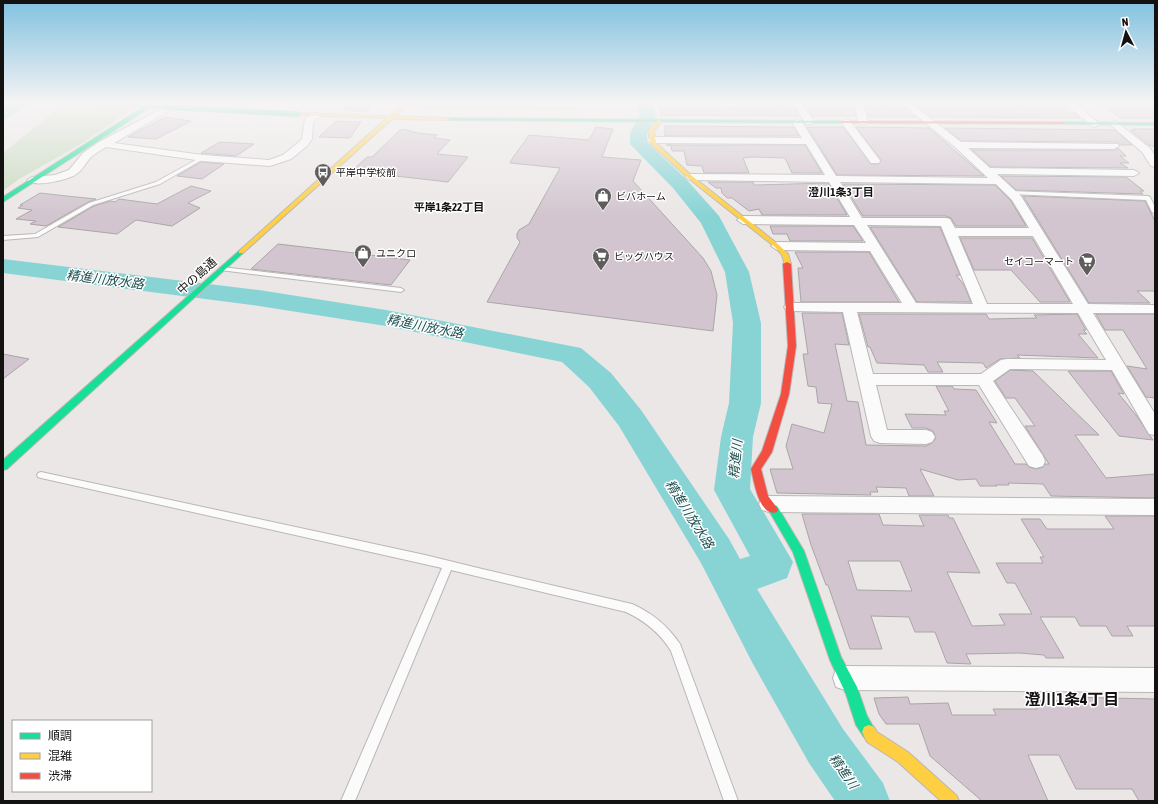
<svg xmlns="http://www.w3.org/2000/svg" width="1158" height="804" font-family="'Asap Condensed','Noto Sans JP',sans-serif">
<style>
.green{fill:#c8dac0}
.water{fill:#88d4d5}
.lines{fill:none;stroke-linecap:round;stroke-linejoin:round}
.river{fill:#88d4d5;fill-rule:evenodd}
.building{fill:#d2c5cf;stroke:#a9a6a7;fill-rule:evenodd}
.lane-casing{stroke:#bab7b6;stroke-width:2}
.street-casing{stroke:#bab7b6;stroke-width:2}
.fast-casing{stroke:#bab7b6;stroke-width:2}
.slow-casing{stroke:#bab7b6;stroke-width:2}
.jam-casing{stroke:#bab7b6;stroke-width:2}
.lane{fill:#fcfbfb;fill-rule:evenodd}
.street{fill:#fcfbfb;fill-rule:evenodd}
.fast{fill:#16e098;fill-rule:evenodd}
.slow{fill:#ffcf43;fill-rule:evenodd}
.jam{fill:#f24e42;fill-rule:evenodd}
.fast-bridge-casing{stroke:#bab7b6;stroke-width:6;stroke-linecap:butt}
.fast-bridge{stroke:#16e098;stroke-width:5}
.labels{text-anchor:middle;stroke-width:3;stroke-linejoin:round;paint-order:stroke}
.far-poi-label{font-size:10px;fill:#141211;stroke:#fff;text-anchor:start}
.far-neighbourhood-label{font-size:11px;font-weight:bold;fill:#141211;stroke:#fff}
.street-label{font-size:12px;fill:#141211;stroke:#fff}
.water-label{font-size:13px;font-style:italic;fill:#205152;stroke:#fff}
.near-neighbourhood-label{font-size:16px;font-weight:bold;fill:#141211;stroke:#fff}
</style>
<rect width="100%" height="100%" fill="#ebe7e6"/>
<g class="green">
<path d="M65,103H142L81,144L19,179L3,191V153Z"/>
<path d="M422,103H575V111L423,109L418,106Z"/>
</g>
<path class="water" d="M3,103H26L25,106L3,121Z"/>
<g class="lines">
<path class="river" d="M635,103H651L656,115L647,133V142L687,180L719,216L749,272L761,323V403L753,437L750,489L793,562L787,578L757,589L843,729L883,783L890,801H835L809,763L753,664L701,563L619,426L589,387L562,362L386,326L259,306L3,273V259L259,290L386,310L581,348L611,373L641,410L729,539L740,559L750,556L714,490L721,437L729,403L733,323L725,272L701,223L673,188L630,144V133L640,115Z"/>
</g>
<g class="building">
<path d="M349,103H373L367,112L343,110Z"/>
<path d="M659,103H705L708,106L724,108L741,107L744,103L793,105L799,116L661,115Z"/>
<path d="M803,103H854L856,116H812Z"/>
<path d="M865,103L894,105V103H900L916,117H868Z"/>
<path d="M912,103H999L1048,108L1047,103H1064L1067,113H1075L1080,118L931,117Z"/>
<path d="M1101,103H1155V118H1120Z"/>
<path d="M165,117L191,121L156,139L128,137Z"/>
<path d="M336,121L361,122L350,138L319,137Z"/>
<path d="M665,126L793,127L799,136H665Z"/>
<path d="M596,127L613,129L602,157L641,160L633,181L703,258L711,271L717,295L713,331L487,302L520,242L517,238V234L519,230L529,224L560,168L510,163L512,159L529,135L589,140Z"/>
<path d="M807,127H843L871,164H879L881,160L856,127L929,128L984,176L837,175Z"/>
<path d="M945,128L1115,130L1132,145H1120L1118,142L962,141Z"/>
<path d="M404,129L417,133L437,135L434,138L450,140L437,154L468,157L448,182L352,171L367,157H372L400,130Z"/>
<path d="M1133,129H1155V147L1149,145L1130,130H1135Z"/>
<path d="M220,142L254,144L236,156L201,153Z"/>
<path d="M666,145H805L822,173H792L785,158L752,157L743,158L749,173H704L702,166L687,165L684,151H672L671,145Z"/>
<path d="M1118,148L1126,156H1120L1129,163H1120L1128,168L991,167L972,150H1114Z"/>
<path d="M201,162L224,164L202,179L177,176Z"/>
<path d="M1001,176L1126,177L1144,191H1140L1143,194L1016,190Z"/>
<path d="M708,182H753L754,185H757L828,183L847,215H762L759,209L749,211L732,198H727L722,193L721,188H716Z"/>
<path d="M843,184L995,185L1011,201L1026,226H956L951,218L946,216H863Z"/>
<path d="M191,186L211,191L188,203L200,208L172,226L136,220L117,234L58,227L94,206L111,201L115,202L119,199L157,204Z"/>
<path d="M40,193L76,197L96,199L88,202L46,226L30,224L36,221L16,219L32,210L18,208L23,205H20Z"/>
<path d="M1023,196L1145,201L1155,221V291H1137L1150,303H1089Z"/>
<path d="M770,226H853L863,241H790L787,234H773Z"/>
<path d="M870,227H940L960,275H956L964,285L971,302H917Z"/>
<path d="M960,238H1032L1070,302H1040L1011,270H974Z"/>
<path d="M278,244L338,251L410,260L391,285L251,269Z"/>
<path d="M795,252H869L899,302H801L798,268H803Z"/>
<path d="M802,313H842L849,345L835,344L847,401L858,402L866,445L926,446L932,443L936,438L933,431L926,428H912L905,414L946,415L944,411H949L936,386H952L954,389L976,390L997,423L989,422L1015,464H1026L1029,467L1036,469L1043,467L1045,464H1049L1025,426H1035L1015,398H1006L995,381L1010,370L1033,371L1099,435H1075L1106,478L1155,474V498L1051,496L1043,484L1008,483L1009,485H996L997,486H980L976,479L958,480L920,469L934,496H909L906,488L876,487L878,492H870L871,495L777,493L770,469H793L786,446L792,424L824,433L832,404L818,403L816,387L808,386L803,354H808Z"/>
<path d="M859,314H986L989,319L1037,318L1034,315L1077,314L1086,330H1083L1087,334H1078L1098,358L1017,355L1020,358L1000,359L986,368L983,363L937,362L943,372H928L924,365L877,363L870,347H868Z"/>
<path d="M1096,314H1155V398L1146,397L1127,366L1147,369L1123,330H1105Z"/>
<path d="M3,354L29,359L3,379Z"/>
<path d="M1068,371H1111L1124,394L1118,393L1136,415L1153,440L1119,436Z"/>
<path d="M802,514H879L883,525L924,526L919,515H948L949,518H953L980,573L947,572L972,626L1005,625L999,614H1032L1015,583H1007L996,563H1043L1040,557H1044L1021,519H1040L1047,529H1114L1105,516H1155V626H1127L1133,636H1112L1106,626H1080L1075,617H1040L1064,658H1046L1044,655L1019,653L966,654L971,664L947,663L935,632H915L909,617L871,616L882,649H850L828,585H826L811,545ZM848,561H900L912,591L857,590Z"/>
<path d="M908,697L910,704L948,703L952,715H996L993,709H1037L1033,701H1068L1066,697L1155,699V801H1139L1132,789H1076L1059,755H1028L1048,801H982L930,756L919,724H886L879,714L874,698Z"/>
</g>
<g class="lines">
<g class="lane-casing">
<g id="lane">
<path d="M201,157L205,158L160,184L93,205L38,237L3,240V236L35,234L89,203L156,182Z"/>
<path d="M1011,191L1148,196L1150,197L1155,207V214L1152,212L1146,200L1009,194L1008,193Z"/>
<path d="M222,267L401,288L404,290L401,292L220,270L219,269Z"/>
<path d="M41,472L425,555L478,568L632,604C652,613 667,625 680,644L738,801H724L671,651C660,633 645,621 626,612L451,570L355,801H341L442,568L41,478L38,477L37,475L38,473Z"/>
</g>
</g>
<g class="street-casing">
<g id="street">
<path d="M172,103H182L114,143L203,155L269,160L283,155L299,142L302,139L305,119L313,113H319L321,115L313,122L312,139L307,146L291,159L270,166L203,161L106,147C100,151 94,154 90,158C85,164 82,171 75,175C67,180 33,188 27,180L32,177L55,175L69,170L83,153L99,142Z"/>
<path d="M706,103H743V104C739,108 710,107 706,103Z"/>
<path d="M793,103H801L814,122L812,124H806Z"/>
<path d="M855,103H863L868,122L866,124H860L858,122Z"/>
<path d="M901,103H910L961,142L1118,144L1119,146L1114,149L968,148L990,168L1134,170L1139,173L1134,176L997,174L1021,196L1088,304L1155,305V313H1093L1155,414V435L1149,434L1112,370L1010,369L993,381L1043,456L1045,461L1043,466L1036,468L1029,466L979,385H876L887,430H926L932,432L935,437L932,442L926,444L880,443L874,441L871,436L843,312L791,311L786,310L784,307L786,304L791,303H902L870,251L777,250L771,246L777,242L866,243L854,225L743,224L737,220L743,216L850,217L829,182L690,180L685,177L690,174L825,175L806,144L652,143L647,140L652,137L802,138L792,122L797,119L802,122L836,176L988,178L955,147ZM840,182L996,184L1012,200L1029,228H955L950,219L946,218H862ZM867,225L941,226L973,304L916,303ZM958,236H1033L1073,304H987ZM857,312L1078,313L1106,360L1007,359L1001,360L981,374H873Z"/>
<path d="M1065,103H1074L1100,124L1095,127L1092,126Z"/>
<path d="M846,119L849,120L879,159L880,161L879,163H871L841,122Z"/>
<path d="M1115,121L1150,148L1155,156V167L1151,166L1142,152L1112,126L1110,124Z"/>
<path d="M769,496L1155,499V515L769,512L762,510L759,504L762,498Z"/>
<path d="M845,666L1155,668V692L845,690L836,687L833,678L836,669Z"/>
</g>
</g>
<g class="fast-casing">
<g id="fast">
<path d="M94,103L147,105L155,103L153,105L166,107L164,108H149L3,202V197L143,107L96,104Z"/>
<path d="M446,118L843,121L845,122L843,123L448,120H446Z"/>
<path d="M1062,122L1155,123V125L1064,124H1062Z"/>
<path d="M241,250L243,251V253L7,469L3,470V460L239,251Z"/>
<path d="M773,505L777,506L804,551L841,657L857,687L867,716L876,732L874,737L869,739L864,737L856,725L846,694L830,660L793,552L768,509L769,506Z"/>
</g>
</g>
<g class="slow-casing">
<g id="slow">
<path d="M404,103H409L396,116L448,118L450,119L448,120L392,119L243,253H239V251L387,118L298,115H296V113L390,116Z"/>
<path d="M658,120L662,121L654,131L656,143L692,176L779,245L788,254L791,264L789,265H785L782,255L775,247L688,178L651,144L648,131Z"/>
<path d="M869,725L874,727L877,732L908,752L957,796L959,801H941L898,762L867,742L862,732L864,727Z"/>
</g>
</g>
<g class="jam-casing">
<g id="jam">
<path d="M843,121L1064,122L1066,123L1064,124L841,123V122Z"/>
<path d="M787,262L791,264L796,346L789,394L772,452L761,469L768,496L778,509L777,512C759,518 754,480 751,469L762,451L781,394L788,346L783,264Z"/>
</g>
</g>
<use href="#lane" class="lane"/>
<use href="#street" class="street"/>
<use href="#fast" class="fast"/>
<use href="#slow" class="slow"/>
<use href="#jam" class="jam"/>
<g class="fast-bridge-casing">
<path id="fast-bridge" d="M164,107L298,114"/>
</g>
<use href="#fast-bridge" class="fast-bridge"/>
</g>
<linearGradient id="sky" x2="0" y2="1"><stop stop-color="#81c1e0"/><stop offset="0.48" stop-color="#f6f4f4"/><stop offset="1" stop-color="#f6f4f4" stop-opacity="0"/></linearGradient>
<rect width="1158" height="215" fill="url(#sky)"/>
<defs>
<g id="bus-pin" transform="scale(0.9)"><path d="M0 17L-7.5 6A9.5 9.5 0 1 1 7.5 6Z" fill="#5f5d5c" stroke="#fff"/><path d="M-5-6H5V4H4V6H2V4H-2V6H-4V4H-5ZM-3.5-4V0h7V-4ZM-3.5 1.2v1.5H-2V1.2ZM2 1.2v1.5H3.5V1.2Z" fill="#fff"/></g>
<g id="shop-pin" transform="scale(0.9)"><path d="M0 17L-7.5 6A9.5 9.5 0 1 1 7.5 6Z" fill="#5f5d5c" stroke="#fff"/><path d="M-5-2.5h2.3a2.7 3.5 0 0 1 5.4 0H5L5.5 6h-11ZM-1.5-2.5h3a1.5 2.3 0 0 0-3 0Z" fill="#fff"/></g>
<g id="supermarket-pin" transform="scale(0.9)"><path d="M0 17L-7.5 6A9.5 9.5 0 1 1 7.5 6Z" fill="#5f5d5c" stroke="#fff"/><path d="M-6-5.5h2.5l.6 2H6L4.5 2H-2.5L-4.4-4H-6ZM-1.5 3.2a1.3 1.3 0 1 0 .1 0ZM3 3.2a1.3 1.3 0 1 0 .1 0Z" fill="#fff"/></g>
</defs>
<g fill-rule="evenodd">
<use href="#bus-pin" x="323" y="172"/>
<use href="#shop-pin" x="603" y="196"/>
<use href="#shop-pin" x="363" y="253"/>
<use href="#supermarket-pin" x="601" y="256"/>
<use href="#supermarket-pin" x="1087" y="261"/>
</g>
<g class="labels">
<g class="far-poi-label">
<text x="336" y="176">平岸中学校前</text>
<text x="616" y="200">ビバホーム</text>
<text x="376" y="257">ユニクロ</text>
<text x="614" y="260">ビッグハウス</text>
<text x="1074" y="265" text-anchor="end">セイコーマート</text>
</g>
<g class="far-neighbourhood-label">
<text x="841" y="196">澄川1条3丁目</text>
<text x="449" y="211">平岸1条22丁目</text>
</g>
<g class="street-label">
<text transform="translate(197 276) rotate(-42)" y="4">中の島通</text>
</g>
<g class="water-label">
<text transform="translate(105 279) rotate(7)" y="5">精進川放水路</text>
<text transform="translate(425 326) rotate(11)" y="5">精進川放水路</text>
<text transform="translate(735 459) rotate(-84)" y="5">精進川</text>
<text transform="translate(690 514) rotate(58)" y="5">精進川放水路</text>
<text transform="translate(844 771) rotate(55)" y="5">精進川</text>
</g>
<g class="near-neighbourhood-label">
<text x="1072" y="705">澄川1条4丁目</text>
</g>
</g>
<rect width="1158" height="804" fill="none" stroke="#141211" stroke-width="8"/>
<rect x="12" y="720" width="140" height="72" fill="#ffffff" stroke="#a1a0a0"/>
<rect x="20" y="733" width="20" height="6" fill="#16e098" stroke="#a1a0a0"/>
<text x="48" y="740" font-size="12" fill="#141211">順調</text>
<rect x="20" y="753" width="20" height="6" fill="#ffcf43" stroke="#a1a0a0"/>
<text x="48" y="760" font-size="12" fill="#141211">混雑</text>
<rect x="20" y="773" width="20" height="6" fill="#f24e42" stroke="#a1a0a0"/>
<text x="48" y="780" font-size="12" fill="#141211">渋滞</text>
<g transform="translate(1126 32) rotate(354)" stroke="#ffffff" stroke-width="3" paint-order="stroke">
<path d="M0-3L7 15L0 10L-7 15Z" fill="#141211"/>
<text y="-6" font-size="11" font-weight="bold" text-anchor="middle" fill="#141211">N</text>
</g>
</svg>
